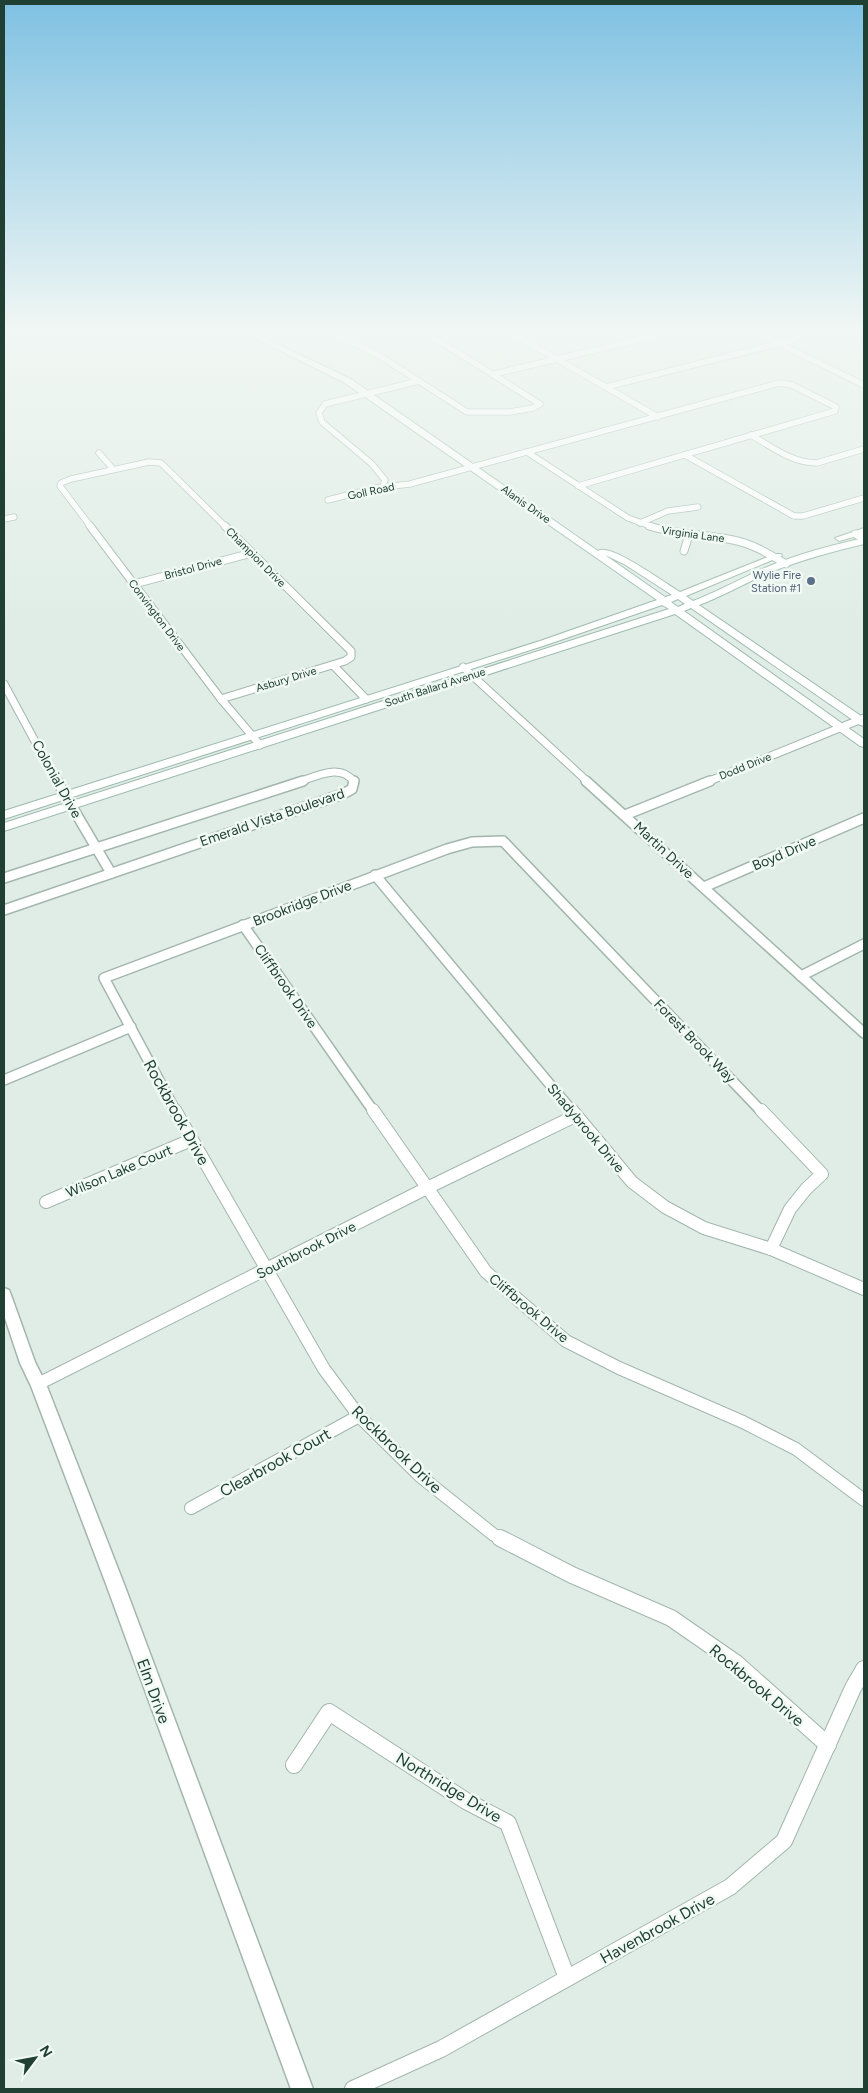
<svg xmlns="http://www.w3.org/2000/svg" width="868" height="2093" font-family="Figtree,sans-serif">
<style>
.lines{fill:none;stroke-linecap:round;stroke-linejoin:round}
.minor-far4-casing{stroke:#a2b6ad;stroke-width:7}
.minor-far3-casing{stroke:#a2b6ad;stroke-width:9}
.minor-far2-casing{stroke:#a2b6ad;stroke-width:12}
.minor-far1-casing{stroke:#a2b6ad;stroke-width:14}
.minor-casing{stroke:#a2b6ad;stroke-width:18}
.tertiary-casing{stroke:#a2b6ad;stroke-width:3}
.secondary-casing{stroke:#9dbaad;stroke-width:2}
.minor-far4{stroke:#fff;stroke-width:5.5}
.minor-far3{stroke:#fff;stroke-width:7}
.minor-far2{stroke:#fff;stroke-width:9}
.minor-far1{stroke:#fff;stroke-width:12}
.minor{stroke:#fff;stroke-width:16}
.tertiary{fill:#fff;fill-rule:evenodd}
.secondary{fill:#fff;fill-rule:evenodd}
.service-dot{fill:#5c6f8a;stroke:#f1f9f4;stroke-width:2}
.labels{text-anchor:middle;stroke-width:5;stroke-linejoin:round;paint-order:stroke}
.far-street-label{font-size:11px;fill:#1f4033;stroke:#f1f9f4}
.far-service-label{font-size:11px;fill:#4e5e75;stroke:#f1f9f4;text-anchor:end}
.street-label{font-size:14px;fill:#1f4033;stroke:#f1f9f4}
.near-street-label{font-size:16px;fill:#1f4033;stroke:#f1f9f4}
</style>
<rect width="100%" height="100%" fill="#e0ede6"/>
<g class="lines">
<g class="minor-far4-casing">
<g id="minor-far4">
<path d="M508,331L658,417"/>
<path d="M753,331L864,385"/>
<path d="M852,331L864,338"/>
<path d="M342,337L383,358L467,412H510L533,408L540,404L423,331"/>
<path d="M342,337L366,331"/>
<path d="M494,374L676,331"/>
<path d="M606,387L793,340L812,331"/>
<path d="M751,435C772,447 792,463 817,463L864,449"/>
<path d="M527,452L628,518L653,527"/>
<path d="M99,453L113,469"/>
<path d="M685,455L794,516H803L864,498"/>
<path d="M383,486L385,480L372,464L322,422L319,413L325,404L419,381"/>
<path d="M328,500L375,488L410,484L779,383L792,385L836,407L835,411L578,486"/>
<path d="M4,519L14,517"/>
<path d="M640,523L668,511L698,507"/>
<path d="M91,527L60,486L61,483L71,479L149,462L161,463L226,527"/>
</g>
</g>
<g class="minor-far3-casing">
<g id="minor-far3">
<path d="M90,526L221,699"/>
<path d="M649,526C677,535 705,534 733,540C753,544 769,554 786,564"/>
<path d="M855,534L864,539"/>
<path d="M684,551L689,535"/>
<path d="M134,584L252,553"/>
<path d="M333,665L366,699"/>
<path d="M463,667L588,782"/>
<path d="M4,684L57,782"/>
<path d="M221,699L260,745"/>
<path d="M221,699L345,661L351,657V651L225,526"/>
<path d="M299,782C316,776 341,763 354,782"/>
<path d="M707,782L864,718"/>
</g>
</g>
<g class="minor-far2-casing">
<g id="minor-far2">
<path d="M57,781L111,873"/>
<path d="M586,781L864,1033"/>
<path d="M625,815L710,781"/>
<path d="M375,875L573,1112"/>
<path d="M4,878L303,781"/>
<path d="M704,887L864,818"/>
<path d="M4,910L343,794L352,789L354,781"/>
<path d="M243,925L374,1112"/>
<path d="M801,976L864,944"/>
<path d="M4,1080L131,1027"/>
<path d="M176,1112L104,978L447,849L472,842L503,841L762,1112"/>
</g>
</g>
<g class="minor-far1-casing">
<g id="minor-far1">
<path d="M175,1110L324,1369L359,1416L420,1476L494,1535L502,1539"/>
<path d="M373,1110L486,1272L566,1341L619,1368L743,1422L796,1449L864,1500"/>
<path d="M572,1110L632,1182L665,1207L704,1228L771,1249L864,1289"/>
<path d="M761,1110L822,1174L806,1189L790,1209L771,1249"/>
<path d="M46,1202L191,1140"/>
<path d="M38,1384L427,1188L575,1116"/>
<path d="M191,1508L359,1416"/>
</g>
</g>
<g class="minor-casing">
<g id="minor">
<path d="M500,1538L572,1575L671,1618L736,1663L828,1745"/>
<path d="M294,1765L329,1712L466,1801L508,1823L567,1978"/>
<path d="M353,2089L441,2049L730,1887L784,1841L853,1688L864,1669"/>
</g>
</g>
<g class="tertiary-casing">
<path id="tertiary" d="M4,1288L9,1290L11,1295L35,1362L46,1384L124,1584L313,2089H291L106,1584L31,1386L20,1363L4,1315Z"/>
</g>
<g class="secondary-casing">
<g id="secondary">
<path d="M241,331H249L351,379L598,551C610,542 666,584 680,592L775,554H781L782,556L686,596L693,601C719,591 742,578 767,567C798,554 832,545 864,538V544C834,551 805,559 776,570C750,580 726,595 699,605L864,718V726L860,725L691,608L684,611L864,739V747L860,746L675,614L4,831V823L669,609L662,605L546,645L4,819V811L540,641L657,600L345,383ZM605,555L624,564L672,595L665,597ZM678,599L685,604L678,607L671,602Z"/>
<path d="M864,528V534L839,541L835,538Z"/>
</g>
</g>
<use href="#minor-far4" class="minor-far4"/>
<use href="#minor-far3" class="minor-far3"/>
<use href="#minor-far2" class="minor-far2"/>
<use href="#minor-far1" class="minor-far1"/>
<use href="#minor" class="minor"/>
<use href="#tertiary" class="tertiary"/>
<use href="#secondary" class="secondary"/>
</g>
<linearGradient id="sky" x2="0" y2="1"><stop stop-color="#7fc1e2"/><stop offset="0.53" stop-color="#f1f7f4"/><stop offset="1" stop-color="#f1f7f4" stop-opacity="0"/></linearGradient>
<rect width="868" height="624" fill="url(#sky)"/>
<circle class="service-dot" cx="811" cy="581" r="5"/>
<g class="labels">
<g class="far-street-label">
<text transform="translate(371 491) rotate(-12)" y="4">Goll Road</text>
<text transform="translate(526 504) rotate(35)" y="4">Alanis Drive</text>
<text transform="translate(693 534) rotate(8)" y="4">Virginia Lane</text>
<text transform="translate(256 557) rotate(45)" y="4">Champion Drive</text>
<text transform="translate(193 568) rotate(-15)" y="4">Bristol Drive</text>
<text transform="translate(157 615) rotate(53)" y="4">Convington Drive</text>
<text transform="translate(286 679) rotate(-17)" y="4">Asbury Drive</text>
<text transform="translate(435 687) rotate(-18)" y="4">South Ballard Avenue</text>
<text transform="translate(745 766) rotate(-22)" y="4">Dodd Drive</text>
</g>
<g class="far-service-label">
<text x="801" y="579">Wylie Fire<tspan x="801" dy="13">Station #1</tspan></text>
</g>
<g class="street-label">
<text transform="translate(57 779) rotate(61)" y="5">Colonial Drive</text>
<text transform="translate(272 817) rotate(-19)" y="5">Emerald Vista Boulevard</text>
<text transform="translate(664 850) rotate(43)" y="5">Martin Drive</text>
<text transform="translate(784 853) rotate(-23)" y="5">Boyd Drive</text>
<text transform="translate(302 903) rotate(-21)" y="5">Brookridge Drive</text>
<text transform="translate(286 986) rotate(55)" y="5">Cliffbrook Drive</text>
<text transform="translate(695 1041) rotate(46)" y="5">Forest Brook Way</text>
<text transform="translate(586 1128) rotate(50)" y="5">Shadybrook Drive</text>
<text transform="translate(119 1171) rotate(-23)" y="5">Wilson Lake Court</text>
<text transform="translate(306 1250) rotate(-27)" y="5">Southbrook Drive</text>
<text transform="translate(529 1308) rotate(40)" y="5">Cliffbrook Drive</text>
</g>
<g class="near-street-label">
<text transform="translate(177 1112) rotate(61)" y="6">Rockbrook Drive</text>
<text transform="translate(397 1449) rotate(44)" y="6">Rockbrook Drive</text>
<text transform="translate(275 1462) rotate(-29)" y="6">Clearbrook Court</text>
<text transform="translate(757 1685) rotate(40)" y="6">Rockbrook Drive</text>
<text transform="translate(154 1691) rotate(70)" y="6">Elm Drive</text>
<text transform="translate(449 1787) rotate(31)" y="6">Northridge Drive</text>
<text transform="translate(657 1928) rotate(-29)" y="6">Havenbrook Drive</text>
</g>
</g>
<rect width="868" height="2093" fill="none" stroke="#1f4033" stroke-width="10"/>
<g transform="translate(35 2058) rotate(58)" stroke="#f1f9f4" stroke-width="4" paint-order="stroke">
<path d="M0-4L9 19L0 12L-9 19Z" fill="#1f4033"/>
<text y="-8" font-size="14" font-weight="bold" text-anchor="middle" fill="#1f4033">N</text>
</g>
</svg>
